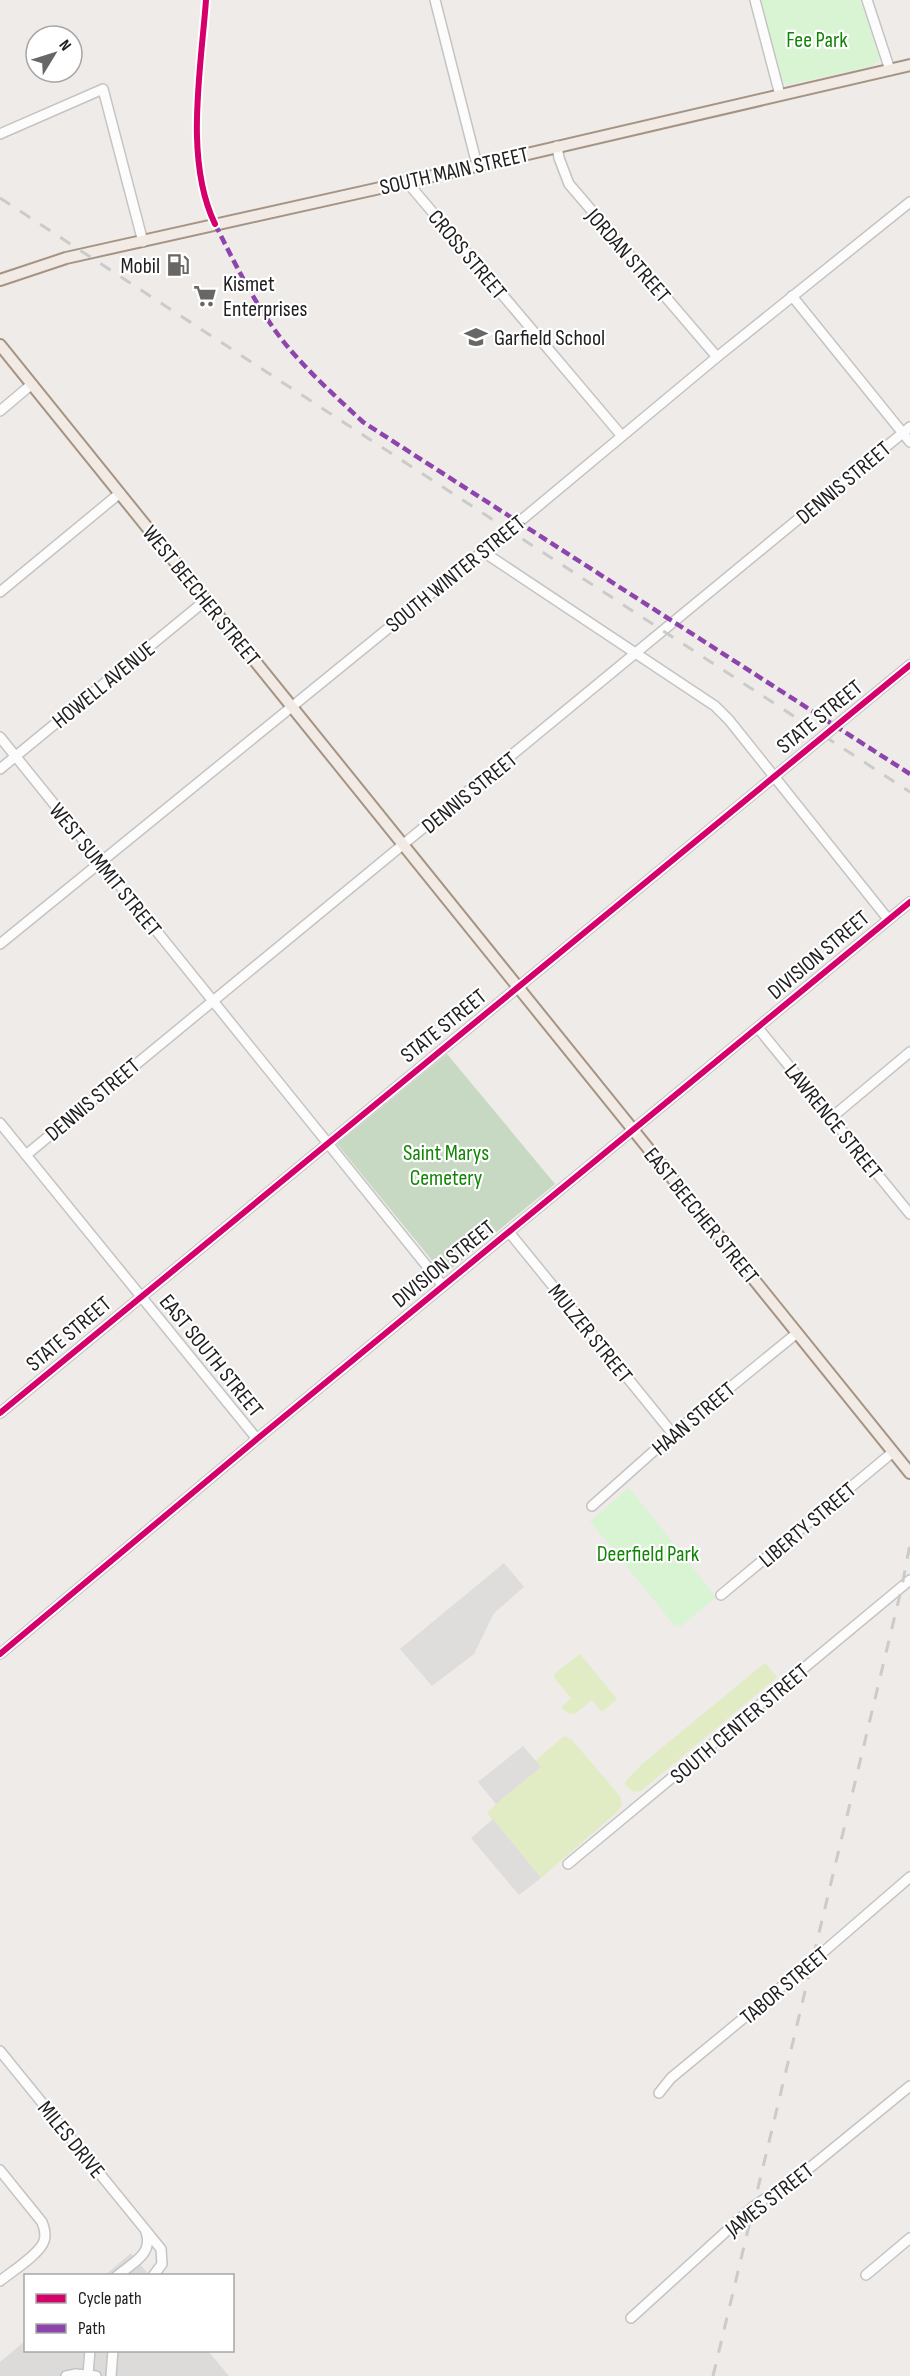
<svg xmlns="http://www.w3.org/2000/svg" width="910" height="2376" font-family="'Sofia Sans Condensed',sans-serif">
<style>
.residential{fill:#dddbda}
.grass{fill:#e1ecc5}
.cemetery{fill:#c7d9c3}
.park{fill:#d9f4d3}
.parking{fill:#dedddc}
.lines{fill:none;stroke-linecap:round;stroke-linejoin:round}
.minor-casing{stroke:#c5c4c3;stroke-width:12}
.major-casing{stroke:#a59484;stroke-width:14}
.minor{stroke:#fcfcfc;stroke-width:9}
.major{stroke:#f1eae5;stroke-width:10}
.rail{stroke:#cbcbca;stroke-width:3;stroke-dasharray:12 12;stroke-linecap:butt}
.quiet{stroke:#8e44ad;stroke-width:4.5;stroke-dasharray:9 4.5;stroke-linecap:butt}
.cycleway-casing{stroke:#fff;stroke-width:10}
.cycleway{stroke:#d6006c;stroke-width:6}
.labels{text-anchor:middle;stroke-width:4.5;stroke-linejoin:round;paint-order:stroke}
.park-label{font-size:22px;fill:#138506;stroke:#fff}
.street-label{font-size:22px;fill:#202020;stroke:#fff}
.poi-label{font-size:22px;fill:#202020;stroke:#fff;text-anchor:start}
</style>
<rect width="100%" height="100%" fill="#eeebe8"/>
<g class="residential">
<path d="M131,2253L149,2275L104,2276Z"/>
<path d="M25,2341L26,2350L208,2351L229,2376H0V2362Z"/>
</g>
<g class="grass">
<path d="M580,1654L617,1699L602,1712L592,1700L576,1713L570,1714L561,1708L571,1698L556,1680L554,1674Z"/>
<path d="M765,1663L777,1677L641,1791L634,1792L625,1785L626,1781L642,1764Z"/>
<path d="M564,1736L572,1740L620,1796L622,1804L618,1811L541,1878L487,1813L496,1804L540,1768L535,1761Z"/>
</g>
<path class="cemetery" d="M447,1054L555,1184L444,1275L337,1144Z"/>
<g class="park">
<path d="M761,0H861L880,60L872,66L787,85L782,80Z"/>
<path d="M629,1488L716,1597L680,1627L678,1624L675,1626L590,1521Z"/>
</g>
<g class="parking">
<path d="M504,1563L524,1587L494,1613L474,1654L432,1686L400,1649Z"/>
<path d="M523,1746L541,1767L496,1804L478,1782Z"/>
<path d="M493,1819L541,1878L519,1895L471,1838Z"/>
</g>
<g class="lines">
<g class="minor-casing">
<g id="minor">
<path d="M435,0L477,165"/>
<path d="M755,0L780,95"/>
<path d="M867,0L890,70"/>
<path d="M0,134L103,89L143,242"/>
<path d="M557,146L559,158L569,184L717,357"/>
<path d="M407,182L621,435"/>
<path d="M792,296L910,442"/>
<path d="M0,411L32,384"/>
<path d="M482,551L715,706L729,720L888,919"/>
<path d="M0,592L120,493"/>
<path d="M0,737L443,1286"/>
<path d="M0,769L206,600"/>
<path d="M0,944L519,522L717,357L910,202"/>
<path d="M758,1028L910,1214"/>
<path d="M831,1118L910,1052"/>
<path d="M0,1123L257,1439"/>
<path d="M26,1155L910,427"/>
<path d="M509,1232L673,1434"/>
<path d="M0,1413L910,665"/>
<path d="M592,1506L673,1434L797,1333"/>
<path d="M721,1595L893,1452"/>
<path d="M0,1654L257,1439L910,902"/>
<path d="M568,1864L910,1580"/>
<path d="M0,2051L161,2249L162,2264L153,2276"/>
<path d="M659,2093L671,2078L814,1960L910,1877"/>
<path d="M0,2170L42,2222C44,2227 46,2235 44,2241C40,2254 11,2272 0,2281"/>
<path d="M866,2275L910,2238"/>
<path d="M117,2276C132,2263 154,2254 146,2232"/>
<path d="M631,2318L753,2207L812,2166L910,2086"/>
<path d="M88,2374L90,2350"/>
<path d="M66,2376L76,2374L96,2376"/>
<path d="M111,2376L113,2350"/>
</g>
</g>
<g class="major-casing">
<g id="major">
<path d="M0,280L66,258L407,182L910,65"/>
<path d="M0,345L910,1473"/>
</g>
</g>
<use href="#minor" class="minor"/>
<use href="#major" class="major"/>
<g class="rail">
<path d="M0,198L910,792"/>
<path d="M713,2376L902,1586L910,1544"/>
</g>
<path class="quiet" d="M215,224C233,260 251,296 274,329C299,364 332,393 363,422L910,774"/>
<g class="cycleway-casing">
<g id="cycleway">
<path d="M206,0C201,69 184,160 215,224"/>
<path d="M0,1413L910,665"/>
<path d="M0,1654L257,1439L910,902"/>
</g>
</g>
<use href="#cycleway" class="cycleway"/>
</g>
<defs>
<g id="fuel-bare" transform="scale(1.8)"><path d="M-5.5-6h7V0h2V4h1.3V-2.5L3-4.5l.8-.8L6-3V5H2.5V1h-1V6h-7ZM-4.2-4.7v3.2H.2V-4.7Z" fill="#686766" stroke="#fff" stroke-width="2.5" paint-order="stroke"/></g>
<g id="supermarket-bare" transform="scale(1.8)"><path d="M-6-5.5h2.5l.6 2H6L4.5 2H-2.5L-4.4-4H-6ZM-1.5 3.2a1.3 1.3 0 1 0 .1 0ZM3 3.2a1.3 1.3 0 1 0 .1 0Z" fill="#686766" stroke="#fff" stroke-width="2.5" paint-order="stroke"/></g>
<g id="school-bare" transform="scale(1.8)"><path d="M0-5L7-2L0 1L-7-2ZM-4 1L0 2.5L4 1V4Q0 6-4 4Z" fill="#686766" stroke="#fff" stroke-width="2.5" paint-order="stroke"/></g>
</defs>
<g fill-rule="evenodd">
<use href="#fuel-bare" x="178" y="265"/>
<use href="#supermarket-bare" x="205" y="296"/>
<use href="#school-bare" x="476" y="337"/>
</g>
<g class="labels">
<g class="park-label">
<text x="817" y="47">Fee Park</text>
<text x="446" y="1160">Saint Marys<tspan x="446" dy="25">Cemetery</tspan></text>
<text x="648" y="1561">Deerfield Park</text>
</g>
<g class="street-label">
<text transform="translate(454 170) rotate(-13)" y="8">SOUTH MAIN STREET</text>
<text transform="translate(468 254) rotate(50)" y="8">CROSS STREET</text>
<text transform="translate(629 255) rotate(49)" y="8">JORDAN STREET</text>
<text transform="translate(843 482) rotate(-40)" y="8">DENNIS STREET</text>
<text transform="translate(455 573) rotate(-39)" y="8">SOUTH WINTER STREET</text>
<text transform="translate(202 595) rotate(51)" y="8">WEST BEECHER STREET</text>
<text transform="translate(103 684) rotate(-39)" y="8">HOWELL AVENUE</text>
<text transform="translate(819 716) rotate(-39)" y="8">STATE STREET</text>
<text transform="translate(469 792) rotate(-39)" y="8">DENNIS STREET</text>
<text transform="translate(106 869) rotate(51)" y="8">WEST SUMMIT STREET</text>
<text transform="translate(818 954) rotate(-40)" y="8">DIVISION STREET</text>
<text transform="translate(443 1025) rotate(-39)" y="8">STATE STREET</text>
<text transform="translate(92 1099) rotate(-40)" y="8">DENNIS STREET</text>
<text transform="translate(834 1121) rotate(51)" y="8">LAWRENCE STREET</text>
<text transform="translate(702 1215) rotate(51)" y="8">EAST BEECHER STREET</text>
<text transform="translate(443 1263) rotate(-39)" y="8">DIVISION STREET</text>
<text transform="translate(68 1333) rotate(-40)" y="8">STATE STREET</text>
<text transform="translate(591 1333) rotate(51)" y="8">MULZER STREET</text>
<text transform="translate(212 1355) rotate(51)" y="8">EAST SOUTH STREET</text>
<text transform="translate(693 1418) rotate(-40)" y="8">HAAN STREET</text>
<text transform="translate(807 1524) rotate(-40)" y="8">LIBERTY STREET</text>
<text transform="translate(739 1723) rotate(-40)" y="8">SOUTH CENTER STREET</text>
<text transform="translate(784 1985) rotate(-40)" y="8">TABOR STREET</text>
<text transform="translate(72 2139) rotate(51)" y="8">MILES DRIVE</text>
<text transform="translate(769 2199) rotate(-38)" y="8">JAMES STREET</text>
</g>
<g class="poi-label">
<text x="160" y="273" text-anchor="end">Mobil</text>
<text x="223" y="291">Kismet<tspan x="223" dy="25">Enterprises</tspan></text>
<text x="494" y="345">Garfield School</text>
</g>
</g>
<rect x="24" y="2274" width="210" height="78" fill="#ffffff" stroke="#a6a6a6" stroke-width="1.5"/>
<rect x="36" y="2294" width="30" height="9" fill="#d6006c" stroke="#a6a6a6" stroke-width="1.5"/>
<text x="78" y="2304" font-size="18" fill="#202020">Cycle path</text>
<rect x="36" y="2324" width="30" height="9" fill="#8e44ad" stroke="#a6a6a6" stroke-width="1.5"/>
<text x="78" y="2334" font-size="18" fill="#202020">Path</text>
<g transform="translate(54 54) rotate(52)"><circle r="28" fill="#ffffff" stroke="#a6a6a6" stroke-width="1.5"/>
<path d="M0-4.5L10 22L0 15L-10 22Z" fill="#686766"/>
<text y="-9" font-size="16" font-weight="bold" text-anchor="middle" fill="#202020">N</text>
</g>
</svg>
